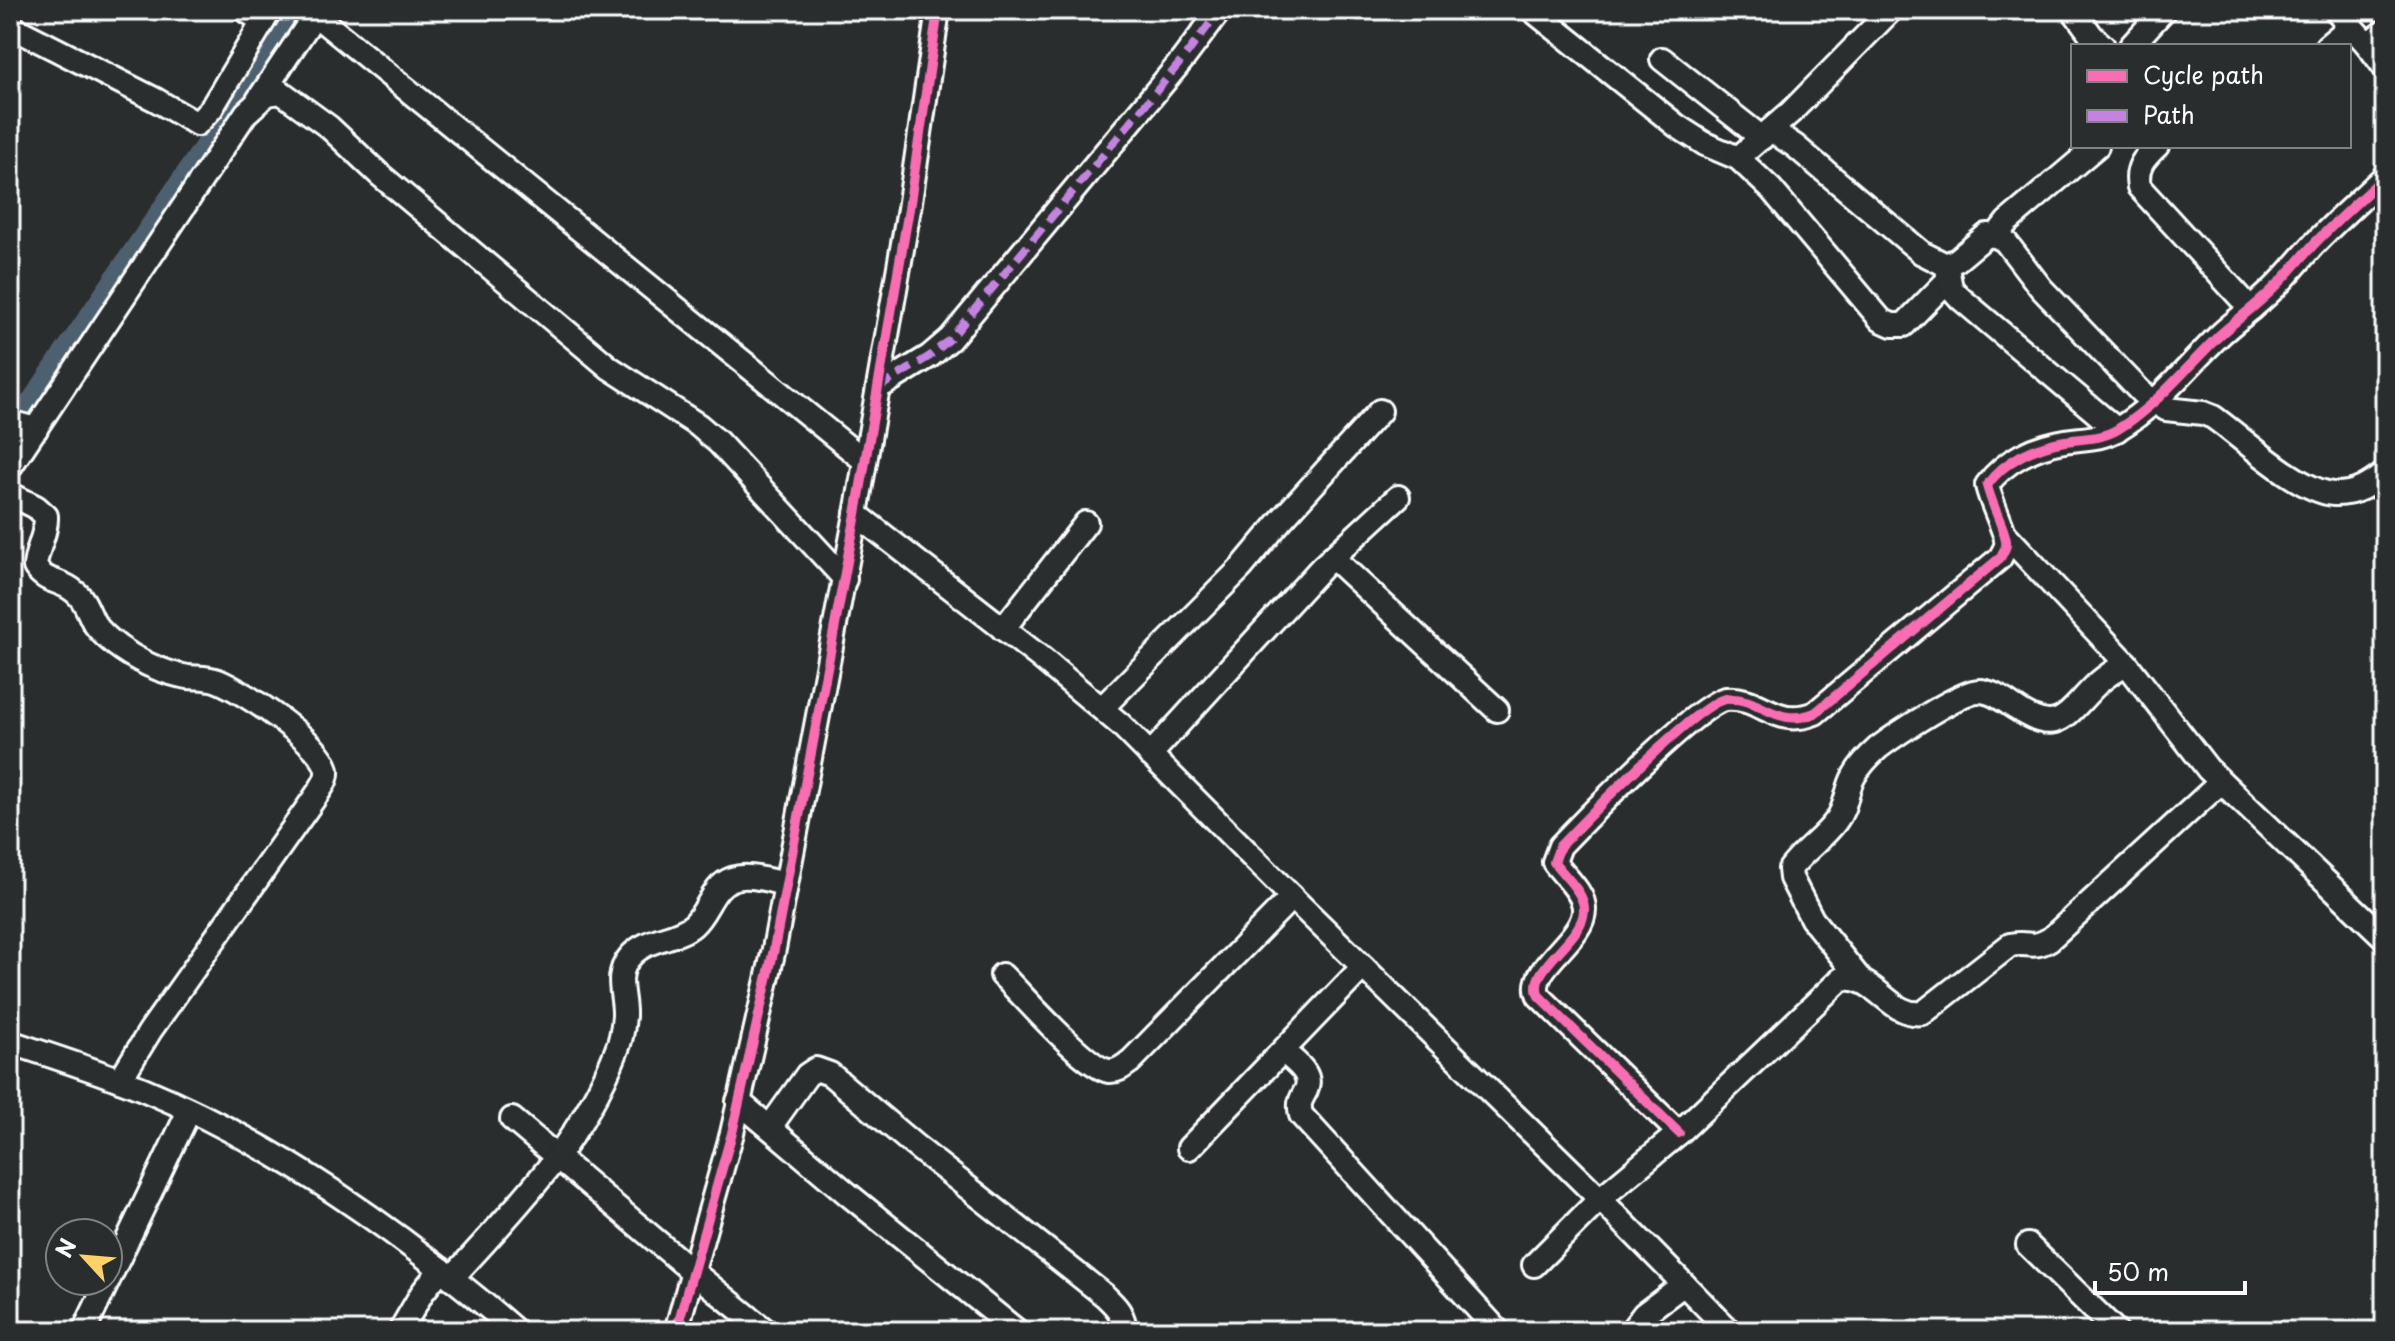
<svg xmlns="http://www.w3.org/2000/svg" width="2395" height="1341" font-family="'Playpen Sans',sans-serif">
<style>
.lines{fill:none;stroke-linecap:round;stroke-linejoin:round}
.canal{stroke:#4d6170;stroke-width:22}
.minor-casing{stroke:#fff;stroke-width:28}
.minor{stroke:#2a2d2e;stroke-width:22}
.quiet{stroke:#c483df;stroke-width:8;stroke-dasharray:16 8;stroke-linecap:butt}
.cycleway-casing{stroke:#2a2d2e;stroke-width:15}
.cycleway{stroke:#f96db3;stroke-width:10}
</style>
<rect width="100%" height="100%" fill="#2a2d2e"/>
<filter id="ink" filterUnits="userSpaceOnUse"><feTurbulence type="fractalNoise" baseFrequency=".0125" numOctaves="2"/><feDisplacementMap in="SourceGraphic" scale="16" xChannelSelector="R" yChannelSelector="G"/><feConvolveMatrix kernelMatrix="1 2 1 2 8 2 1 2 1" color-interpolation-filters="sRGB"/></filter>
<g filter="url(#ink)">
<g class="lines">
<path class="canal" d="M10,434L298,10"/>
<g class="minor-casing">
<g id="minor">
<path d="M245,10L263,21"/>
<path d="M1532,10L1677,126L1705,144L1738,158L1771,189L1881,320L1892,325H1904L1949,279"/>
<path d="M2073,10L2092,36L2103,46"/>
<path d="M2336,10L2367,44L2385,68"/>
<path d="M315,15L865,461"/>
<path d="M10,26L156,100L197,124L211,109L270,10"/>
<path d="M2367,44L2385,31"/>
<path d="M2131,46L2164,10"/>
<path d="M2327,46L2351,26"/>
<path d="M1662,59L1762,138"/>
<path d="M258,100L318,10"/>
<path d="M1771,130L1795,146L1922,253L1946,265L1957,260L1987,235L1996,236L2005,241L2041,288L2142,393L2166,409L2203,413L2213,417C2243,438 2299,492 2334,494C2355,495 2370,485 2385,473"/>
<path d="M2157,146C2144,158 2135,168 2139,187L2251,309"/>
<path d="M1738,158L1791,112L1891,10"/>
<path d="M1996,236L2007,222L2097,146"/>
<path d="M1947,268L1951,288L1960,298L2117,430"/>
<path d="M878,388L930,356L950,339L1183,59L1220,10"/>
<path d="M10,422L36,429"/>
<path d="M10,467L246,113L267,94L281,92L329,127L379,174L610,368L698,425L718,442L845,579"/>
<path d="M10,494L36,507L46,516C47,534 36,549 35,567C47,584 60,579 75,592C85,599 88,612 94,623C106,640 129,655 147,664C160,670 174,675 188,677C198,678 208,677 218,681C241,690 330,747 327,773C327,782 318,792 313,800L150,1031L120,1080"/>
<path d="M856,514L1041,658L1121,725L1298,903L1600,1199L1730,1331"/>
<path d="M2006,535L2126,663L2208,769L2385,938"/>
<path d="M1332,557L1497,710"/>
<path d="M1003,629L1086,523"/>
<path d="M1102,708L1241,568L1282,519L1380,411"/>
<path d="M1150,755L1322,567L1398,497"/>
<path d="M1002,975C1022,994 1085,1068 1109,1071C1118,1072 1124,1066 1131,1061L1292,897"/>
<path d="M1860,979L1812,919L1791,878L1790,869C1803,851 1823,839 1836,821C1847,807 1846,790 1854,776C1860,765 1869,756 1878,748C1895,735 1961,691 1979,691C1993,691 2006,702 2017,709C2060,738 2067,713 2096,685C2105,676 2116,670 2126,663"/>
<path d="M10,1042C54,1057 99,1071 143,1089C280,1146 403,1234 516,1331"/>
<path d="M1283,1051C1293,1061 1314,1073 1306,1090C1301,1100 1298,1102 1301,1115L1498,1331"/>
<path d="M738,1101L849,1195L1017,1331"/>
<path d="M512,1119L693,1272L766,1331"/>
<path d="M770,1127L807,1075L816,1069L830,1074L914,1145L1104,1295C1116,1306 1124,1314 1125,1331"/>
<path d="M1679,1133L1539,996C1525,969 1584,940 1584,910C1585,893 1563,875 1554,862L1560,846C1584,821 1699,701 1726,699C1762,696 1775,729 1815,713L2000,558C2001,556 2006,548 2006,545C2008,535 1990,502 1987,485C2005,460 2035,446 2065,441C2083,438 2102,439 2118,429C2159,404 2188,365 2222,333C2239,318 2257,305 2273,289C2288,275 2300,259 2314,244C2337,220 2362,198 2385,176"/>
<path d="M1189,1148L1363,967"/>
<path d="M2028,1245L2116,1331"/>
<path d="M1534,1265L1600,1199L1679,1133L1841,979C1876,973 1889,1018 1923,1013L2010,945C2029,941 2032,950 2050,939L2221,782"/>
<path d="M452,1278C517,1206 580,1144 616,1052C621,1041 623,1028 624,1016C625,995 614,977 629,958C645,937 676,940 693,925C708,912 712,886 732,879C749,873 769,881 786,884"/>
<path d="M84,1331L189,1111"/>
<path d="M400,1331L422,1293L441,1269"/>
<path d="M676,1331L732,1133L774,949L856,514L909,209L938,10"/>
<path d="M1631,1331L1644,1314L1684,1284"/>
</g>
</g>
<use href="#minor" class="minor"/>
<path class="quiet" d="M878,388L930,356L950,339L1183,59L1220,10"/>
<g class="cycleway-casing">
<g id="cycleway">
<path d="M1679,1133L1539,996C1525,969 1584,940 1584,910C1585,893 1563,875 1554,862L1560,846C1584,821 1699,701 1726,699C1762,696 1775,729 1815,713L2000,558C2001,556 2006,548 2006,545C2008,535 1990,502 1987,485C2005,460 2035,446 2065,441C2083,438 2102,439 2118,429C2159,404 2188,365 2222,333C2239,318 2257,305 2273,289C2288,275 2300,259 2314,244C2337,220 2362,198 2385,176"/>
<path d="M676,1331L732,1133L774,949L856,514L909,209L938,10"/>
</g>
</g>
<use href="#cycleway" class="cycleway"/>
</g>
</g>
<rect width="2395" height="1341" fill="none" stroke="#2a2d2e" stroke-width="40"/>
<rect x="20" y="20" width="2355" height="1301" fill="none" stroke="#fff" stroke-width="3" filter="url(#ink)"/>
<rect x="2071" y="44" width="280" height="104" fill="#2a2d2e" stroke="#7f8182" stroke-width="2"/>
<rect x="2087" y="70" width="40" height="12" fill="#f96db3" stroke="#7f8182" stroke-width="2"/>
<text x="2143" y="84" font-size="24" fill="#ffffff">Cycle path</text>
<rect x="2087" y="110" width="40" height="12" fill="#c483df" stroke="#7f8182" stroke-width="2"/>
<text x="2143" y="124" font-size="24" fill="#ffffff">Path</text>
<g transform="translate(84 1257) rotate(296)"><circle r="38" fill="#2a2d2e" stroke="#7f8182" stroke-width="2"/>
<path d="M0-6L14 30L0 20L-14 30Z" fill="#ffd166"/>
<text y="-12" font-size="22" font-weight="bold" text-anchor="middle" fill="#ffffff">N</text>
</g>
<path d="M2095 1281v12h150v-12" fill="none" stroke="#ffffff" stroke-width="4"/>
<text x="2107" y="1281" font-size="24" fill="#ffffff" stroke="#2a2d2e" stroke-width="6" paint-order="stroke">50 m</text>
</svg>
